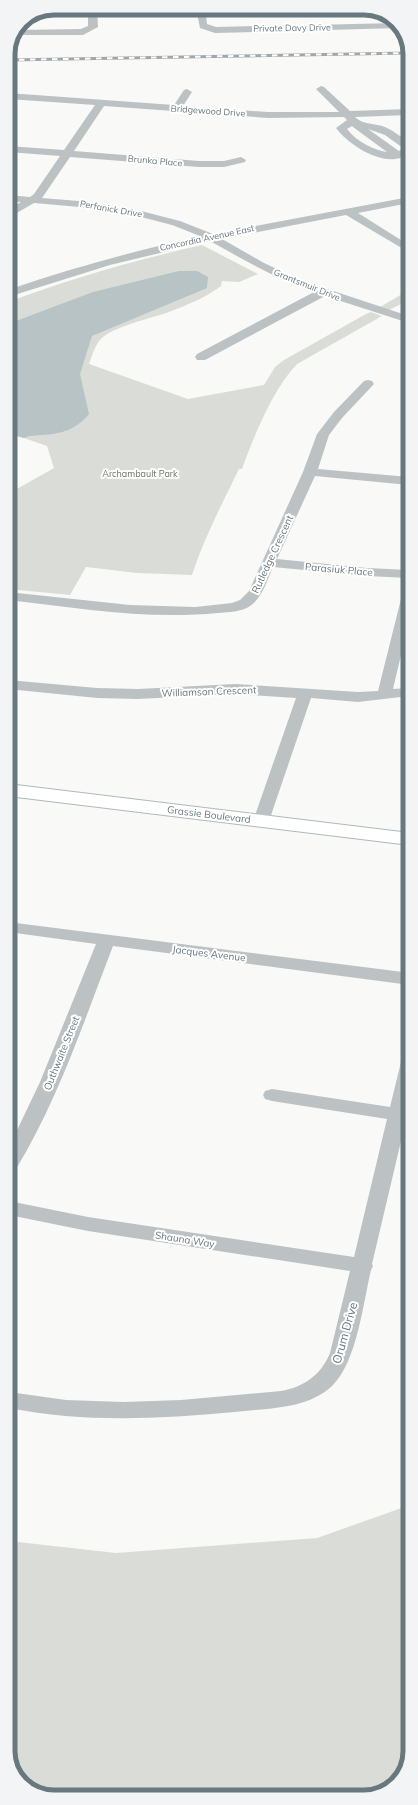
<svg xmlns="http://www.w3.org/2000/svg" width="418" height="1805" font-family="Mulish,sans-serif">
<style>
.green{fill:#daddd7}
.water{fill:#b7c3c5}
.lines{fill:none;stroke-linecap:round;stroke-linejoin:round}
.secondary-casing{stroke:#b1b8bb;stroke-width:2}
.street{fill:#bcc2c4;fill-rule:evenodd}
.secondary{fill:#fff;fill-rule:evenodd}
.rail-casing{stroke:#9fa7aa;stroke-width:3}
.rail{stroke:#fff;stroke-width:2;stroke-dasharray:5.5;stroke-linecap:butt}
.labels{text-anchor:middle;stroke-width:4;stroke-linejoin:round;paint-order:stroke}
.far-street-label{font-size:9px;fill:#67787e;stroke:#fff}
.far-park-label{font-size:9px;fill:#6b7766;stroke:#fff}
.street-label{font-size:10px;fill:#67787e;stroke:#fff}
.near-street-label{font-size:12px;fill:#67787e;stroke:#fff}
.rim{fill:none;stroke:#67787e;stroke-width:5}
</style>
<rect width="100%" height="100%" fill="#f9f9f7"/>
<g class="green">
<path d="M202,245L258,274L239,282L222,281L221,286C205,298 187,305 169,312C152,318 112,327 101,339C95,345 92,356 89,364L188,399L264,385L275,367L284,360L366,314L371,312L382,316L297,364C273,389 254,436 242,469H239C222,504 204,538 192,575L137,573L86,567L70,595L8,589V494L54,468L47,446L24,438L8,435V302C72,278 136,260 202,245Z"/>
<path d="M409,290V300L389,310L380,307Z"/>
<path d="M410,1505V1751L399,1781L373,1796L48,1797L23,1785L9,1760V1541L116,1553L317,1538Z"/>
</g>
<path class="water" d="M179,271H197L208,277L207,288L92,336L80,374L89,414C71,435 54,434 29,436L24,438L8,433V324L93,292Z"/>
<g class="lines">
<g class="secondary-casing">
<path id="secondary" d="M8,784L410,833V845L8,796Z"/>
</g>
<g class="street">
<path d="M88,8H97L98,27L83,35H16L18,30L81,29L88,26Z"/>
<path d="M196,8H205L207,24L216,27L398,23L400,28L215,33L200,28Z"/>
<path d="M321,86L324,87L350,111L409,109V115L355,117C363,125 375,123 385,127C394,131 401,137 409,142V153C389,171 349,146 336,128L347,120L344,117L268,118L104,106L74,151L199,161H224L241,157L246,160L245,162L224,167H199L70,157L42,198L91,202L141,211L180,221L213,234L409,197V203L358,213L409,245V249L405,250L346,215L222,239L264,263L303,281L409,316V323L325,296L205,360H197L195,357L197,354L314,292C277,279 244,260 210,241L110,265L8,297V290C71,268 135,251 200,236L172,225L141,217L91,208L34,203L8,218V210L21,202L8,201V195L30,197L34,194L60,156L8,152V146L64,150L95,105L8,99V93L174,105L184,90L187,89L192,92L183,106L268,112H339L316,89ZM352,126L353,127L387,152C373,150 356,141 347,129ZM368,129L385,135L403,148L399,151Z"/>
<path d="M368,380L372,381L374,384L342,418L329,435L318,469L409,477V485L315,476L277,559L367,568L409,570V578L367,576L273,567C267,580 263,597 250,606C242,612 228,612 218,613C148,620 78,608 8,600V592L130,605L195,607L232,603L240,600L249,591L303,472L317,434L334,412L364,381Z"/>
<path d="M409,591V621L393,689L409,688V696L358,702L311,698L269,821L267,824L261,826L255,824L253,821L296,698L235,694L138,699L97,698L8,689V680L97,688L138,689L235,684L358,692L378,691L402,595L404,592Z"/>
<path d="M8,922L403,972L410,974V985L113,946C84,1021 58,1100 16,1169L9,1171V1147L40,1082L96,944L8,932Z"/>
<path d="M410,1056V1103L372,1264L373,1266L371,1270C363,1303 357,1362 332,1386C306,1410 267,1408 234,1412C159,1419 84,1423 9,1408V1392L66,1400L123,1402L181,1400L281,1391C304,1387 321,1375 330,1353L350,1271L88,1231L9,1215V1201L88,1217L354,1257L387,1119L272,1101L265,1099L263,1095L265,1091L272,1089L390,1107L401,1062L403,1058Z"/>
</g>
<use href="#secondary" class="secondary"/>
<g class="rail-casing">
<path id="rail" d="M8,60L409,53"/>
</g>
<use href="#rail" class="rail"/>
</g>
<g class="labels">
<g class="far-street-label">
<text transform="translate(292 28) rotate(-1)" y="3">Private Davy Drive</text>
<text transform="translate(208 111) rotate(4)" y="3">Bridgewood Drive</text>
<text transform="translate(155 161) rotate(5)" y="3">Brunka Place</text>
<text transform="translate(111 209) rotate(10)" y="3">Perfanick Drive</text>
<text transform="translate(207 238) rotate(-12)" y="3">Concordia Avenue East</text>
<text transform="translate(307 285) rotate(22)" y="3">Grantsmuir Drive</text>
</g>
<g class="far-park-label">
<text x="140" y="477">Archambault Park</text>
</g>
<g class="street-label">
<text transform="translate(272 554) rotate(-65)" y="4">Rutledge Crescent</text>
<text transform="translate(339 569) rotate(5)" y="4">Parasiuk Place</text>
<text transform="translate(209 691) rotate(-2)" y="4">Williamson Crescent</text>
<text transform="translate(209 814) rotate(7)" y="4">Grassie Boulevard</text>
<text transform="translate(209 953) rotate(7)" y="4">Jacques Avenue</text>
<text transform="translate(61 1053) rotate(-68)" y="4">Outhwaite Street</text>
<text transform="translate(185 1239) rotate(9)" y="4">Shauna Way</text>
</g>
<g class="near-street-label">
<text transform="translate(345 1333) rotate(-74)" y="4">Orum Drive</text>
</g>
</g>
<path d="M0 0H418V1805H0ZM54 15H364A39 39 0 0 1 403 54V1751A39 39 0 0 1 364 1790H54A39 39 0 0 1 15 1751V54A39 39 0 0 1 54 15Z" fill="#f3f4f5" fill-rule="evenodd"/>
<path class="rim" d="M54 15H364A39 39 0 0 1 403 54V1751A39 39 0 0 1 364 1790H54A39 39 0 0 1 15 1751V54A39 39 0 0 1 54 15Z"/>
</svg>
